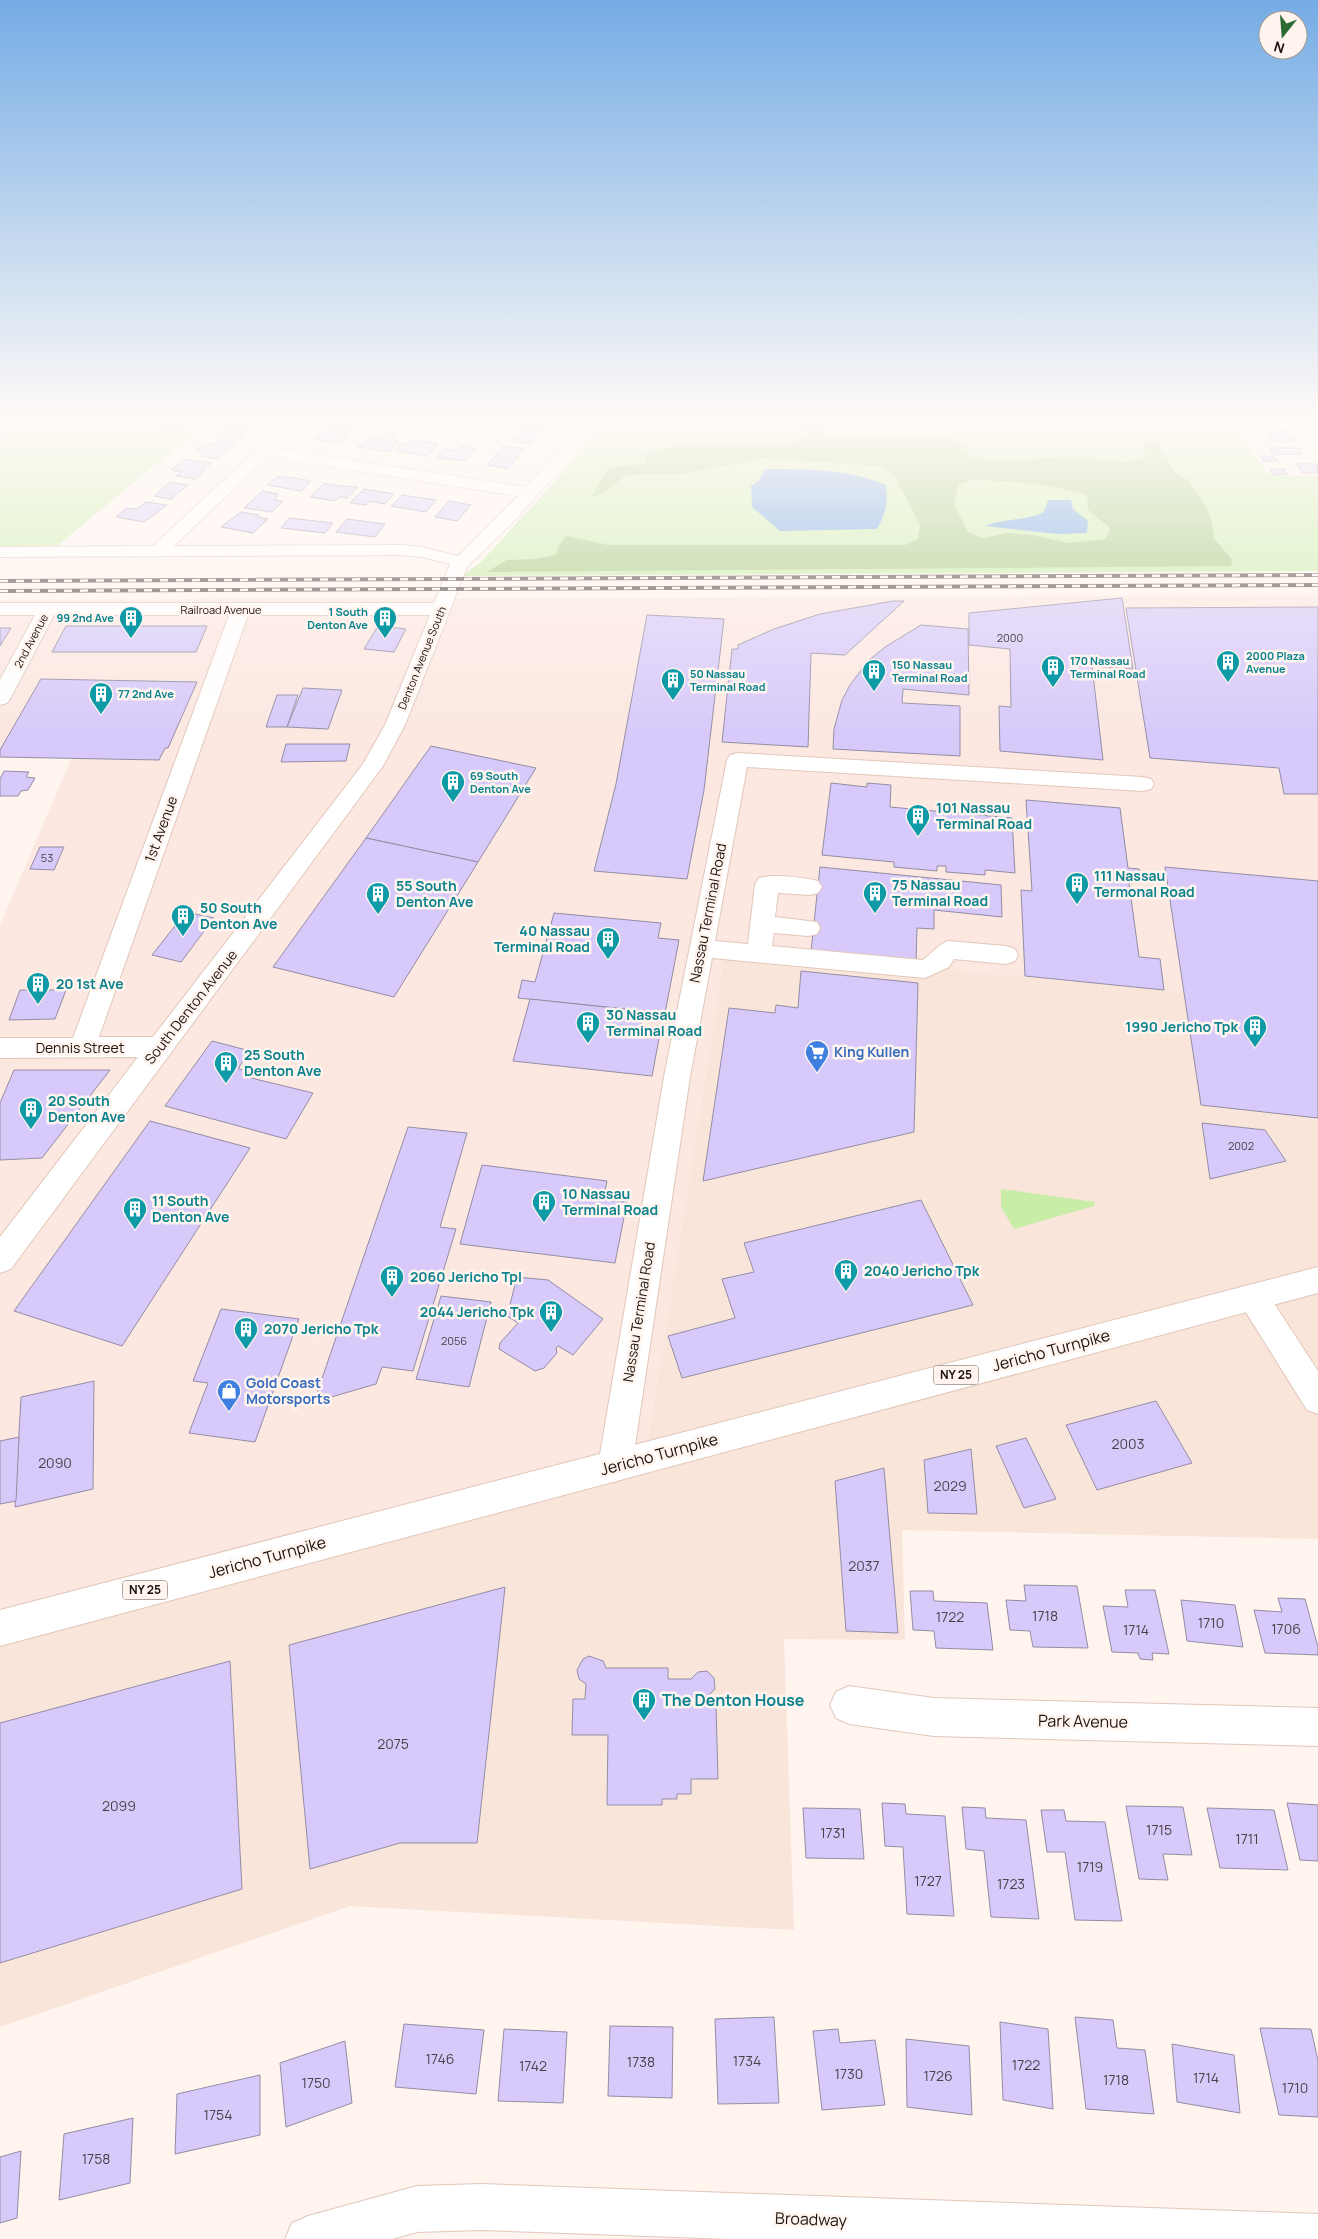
<svg xmlns="http://www.w3.org/2000/svg" width="1318" height="2239" font-family="Manrope,sans-serif">
<style>
.built{fill:#fae5db}
.industrial{fill:#fce7e1}
.green{fill:#c7eda7}
.forest{fill:#a0ca7c;fill-rule:evenodd}
.water{fill:#689fe1}
.building{fill:#d7cafa;stroke:#938da4}
.lines{fill:none;stroke-linecap:round;stroke-linejoin:round}
.minor-casing{stroke:#e1c7b9;stroke-width:2}
.major-casing{stroke:#e1c7b9;stroke-width:2}
.minor{fill:#fff;fill-rule:evenodd}
.major{fill:#fff;fill-rule:evenodd}
.rail-casing{stroke:#514742;stroke-width:4}
.rail{stroke:#fff4ee;stroke-width:2.5;stroke-dasharray:8;stroke-linecap:butt}
.labels{text-anchor:middle;stroke-width:5;stroke-linejoin:round;paint-order:stroke}
.far-street-label{font-size:11px;fill:#1c130e;stroke:#fff4ee}
.far-culture-label{font-size:11px;font-weight:bold;fill:#0d838f;stroke:#fff4ee;text-anchor:start}
.number-label{font-size:11px;fill:#4b4149}
.shield{fill:#fff4ee;stroke:#605651;stroke-width:1}
.shield-label{font-size:12px;font-weight:bold;fill:#1c130e}
.culture-label{font-size:14px;font-weight:bold;fill:#0d838f;stroke:#fff4ee;text-anchor:start}
.street-label{font-size:14px;fill:#1c130e;stroke:#fff4ee}
.shop-label{font-size:14px;font-weight:bold;fill:#366cbe;stroke:#fff4ee;text-anchor:start}
.near-number-label{font-size:14px;fill:#4b4149}
.near-street-label{font-size:16px;fill:#1c130e;stroke:#fff4ee}
.near-culture-label{font-size:16px;font-weight:bold;fill:#0d838f;stroke:#fff4ee;text-anchor:start}
</style>
<rect width="100%" height="100%" fill="#fff4ee"/>
<path class="built" d="M726,949L1184,992L1201,1105L1318,1118V1539L902,1530L905,1640L784,1639L794,1930L350,1906L0,2027V1628Z"/>
<path class="industrial" d="M1318,595V1118L1201,1105L1184,992L726,949L646,1457L0,1628V925L73,755L0,754V600Z"/>
<g class="green">
<path d="M26,421H208L57,546H0V440Z"/>
<path d="M610,421H1233L1268,475L1318,476V571L462,576L482,561Z"/>
<path d="M1001,1189L1095,1202L1094,1206L1014,1229L1001,1207Z"/>
</g>
<path class="forest" d="M803,421H817L822,437L950,436L964,446L970,456C996,466 1048,456 1078,457C1094,458 1135,467 1146,456L1143,450C1144,442 1148,437 1156,439L1174,472L1188,480L1207,508L1212,522L1214,539L1231,558L1232,566L487,572L507,560L535,559L556,555L558,547L566,536L608,545H905L918,539L920,525L894,474L877,466L765,458L679,474L626,475L604,492L591,498L608,468L646,463L644,455C687,437 740,450 785,443C793,442 804,439 808,432ZM972,480C1012,481 1049,484 1087,495L1088,510L1110,528L1106,539L1069,543L1033,535L1007,533L983,538L968,532L954,504L958,485Z"/>
<g class="water">
<path d="M765,469C805,469 848,469 886,485C888,502 886,514 877,529L780,531L752,507L751,486L759,481Z"/>
<path d="M1048,500H1071L1073,509L1088,521L1087,533L1057,534L985,526C1004,518 1026,521 1044,512Z"/>
</g>
<g class="building">
<path d="M170,421H187L175,431L161,428Z"/>
<path d="M333,421H354L350,425L357,426L351,431L329,428L335,422Z"/>
<path d="M241,422L254,424L239,439L221,436L234,425Z"/>
<path d="M526,424L543,427L530,444L511,441Z"/>
<path d="M323,431L350,436L342,444L314,439Z"/>
<path d="M1290,431L1295,439H1288L1290,442H1276L1270,440L1265,432Z"/>
<path d="M386,434L396,436L391,440L399,441L389,452L358,447L369,437L382,439Z"/>
<path d="M416,440L438,444L427,456L395,451L403,443L412,444Z"/>
<path d="M220,441L234,443L219,459L200,456L204,452L195,450L205,443L216,444Z"/>
<path d="M503,446L524,449L508,469L487,465Z"/>
<path d="M461,447L476,449L465,461L436,458L445,449L457,451Z"/>
<path d="M1269,448H1298L1303,454L1273,455Z"/>
<path d="M1260,456H1273L1277,461H1263Z"/>
<path d="M184,459L211,463L196,479L176,476L181,472L171,470Z"/>
<path d="M1296,464H1317L1318,473H1303Z"/>
<path d="M1270,469H1284L1287,474L1273,475Z"/>
<path d="M277,477H290L311,481L301,491L267,485Z"/>
<path d="M171,482L188,485L171,499L154,496Z"/>
<path d="M324,483L340,486L358,487L347,498L339,497L335,501L310,497Z"/>
<path d="M364,489L394,494L385,504L369,501L366,505L350,503Z"/>
<path d="M262,491L278,494L275,500L283,501L272,512L244,508Z"/>
<path d="M402,495L436,500L426,512L391,506Z"/>
<path d="M449,501L471,505L457,521L435,517Z"/>
<path d="M146,502L167,505L144,522L116,517L126,508L137,509Z"/>
<path d="M241,512L259,515L257,517L268,519L253,533L221,527Z"/>
<path d="M289,518L333,523L325,533L281,528Z"/>
<path d="M347,519L385,524L375,537L336,532Z"/>
<path d="M1122,598L1133,669L1092,666L1103,760L1000,751L999,706L1011,707L1010,649L969,645V613Z"/>
<path d="M893,601H904L845,655L811,653L808,747L722,742L732,649H738V645L774,629L820,614Z"/>
<path d="M1318,607V794H1284L1279,768L1150,758L1126,608Z"/>
<path d="M647,615L724,619L704,790L687,879L594,871L616,784Z"/>
<path d="M921,625L968,629L969,695L903,689L902,703L960,706V756L833,749L834,729L842,700L850,685L868,661L885,647Z"/>
<path d="M66,626H207L196,652H52Z"/>
<path d="M378,626L406,629L394,652L364,649Z"/>
<path d="M0,628H11L0,646Z"/>
<path d="M41,679L197,682L168,748H165L159,760L0,757V750Z"/>
<path d="M303,688L342,690L328,729L287,727Z"/>
<path d="M277,695H298L287,727H266Z"/>
<path d="M286,744H350L346,761L281,762Z"/>
<path d="M431,746L536,768L478,862L366,838Z"/>
<path d="M4,771L29,772L26,777L35,778L28,790L21,791L18,796H0V779Z"/>
<path d="M831,783L867,787V783L891,785L890,807L1012,818L1015,873L985,870V875L946,872V866H937V871L894,867V862L822,855Z"/>
<path d="M1026,800L1120,808L1128,868L1139,869L1140,882L1129,883L1139,957L1160,959L1164,990L1025,976L1021,890L1032,891Z"/>
<path d="M366,838L478,862L394,997L273,967Z"/>
<path d="M40,847H64L54,870L30,869Z"/>
<path d="M820,867L1001,885L1002,917L934,910V929L917,928L916,961L811,951Z"/>
<path d="M1165,867L1318,881V1118L1201,1105Z"/>
<path d="M186,912L214,918L181,962L152,955Z"/>
<path d="M554,913L661,923L658,938L679,940L665,1013L518,998L522,980L535,982Z"/>
<path d="M801,971L918,983L914,1132L703,1181L729,1008L775,1013L776,1005L798,1008Z"/>
<path d="M20,990H66L55,1019L9,1020Z"/>
<path d="M530,999L643,1011L640,1026L661,1028L652,1076L513,1061Z"/>
<path d="M212,1041L250,1051L239,1067V1069L246,1071L243,1076L313,1093L286,1139L165,1106Z"/>
<path d="M14,1070H110L42,1158L0,1160V1103Z"/>
<path d="M150,1121L250,1148L122,1346L14,1311Z"/>
<path d="M1202,1123L1265,1130L1286,1161L1210,1179Z"/>
<path d="M408,1127L467,1133L440,1227L456,1229L413,1371L382,1367L376,1384L314,1402Z"/>
<path d="M482,1165L607,1181L603,1200L627,1202L615,1263L460,1244Z"/>
<path d="M921,1200L973,1305L682,1378L668,1336L735,1318L722,1279L754,1272L744,1243Z"/>
<path d="M517,1277L548,1280L603,1319L573,1355L558,1346L556,1348L557,1353L544,1368L535,1371L499,1349L500,1343L518,1323L507,1316Z"/>
<path d="M441,1296L491,1302L469,1387L416,1379Z"/>
<path d="M221,1309L299,1319L255,1442L189,1433L208,1383L193,1381Z"/>
<path d="M94,1381L93,1489L15,1507L21,1397Z"/>
<path d="M1156,1401L1192,1463L1097,1490L1066,1425Z"/>
<path d="M19,1437L16,1501L0,1504V1441Z"/>
<path d="M1026,1438L1056,1499L1024,1508L996,1446Z"/>
<path d="M971,1449L977,1514L928,1513L924,1460Z"/>
<path d="M884,1468L898,1633L846,1631L835,1481Z"/>
<path d="M1024,1585L1077,1586L1088,1648L1033,1647L1030,1631L1010,1630L1006,1600L1026,1601Z"/>
<path d="M505,1587L477,1843H400L310,1869L289,1645Z"/>
<path d="M1125,1590H1155L1169,1654L1152,1653L1153,1660L1140,1659L1138,1653L1112,1652L1103,1606L1128,1607Z"/>
<path d="M910,1591H933L934,1601L987,1603L993,1650L936,1648L934,1631L913,1630Z"/>
<path d="M1278,1598L1305,1599L1318,1647V1655L1265,1653L1254,1610L1282,1612Z"/>
<path d="M1181,1600L1235,1605L1243,1647L1187,1641Z"/>
<path d="M589,1656L603,1661L606,1668H668V1679H691L698,1672L707,1671L714,1678L715,1689L709,1695V1706H716L718,1779H691V1794H677V1799H662V1805H607L608,1735H572L573,1699H585L586,1684L579,1679L577,1670L583,1659Z"/>
<path d="M230,1661L242,1889L0,1963V1723Z"/>
<path d="M882,1803L905,1804L906,1814L945,1816L954,1916L907,1914L903,1847L885,1846Z"/>
<path d="M1287,1803L1318,1805V1861L1300,1860Z"/>
<path d="M1126,1806L1183,1807L1192,1855L1163,1854L1168,1880L1139,1879Z"/>
<path d="M962,1807L985,1808L986,1818L1026,1820L1039,1919L991,1917L984,1851L966,1849Z"/>
<path d="M803,1808L860,1809L864,1859L806,1858Z"/>
<path d="M1207,1808L1274,1810L1288,1870L1220,1868Z"/>
<path d="M1041,1810H1064L1066,1821L1105,1822L1122,1921L1075,1920L1065,1852H1047Z"/>
<path d="M774,2017L779,2103L718,2104L715,2019Z"/>
<path d="M1075,2017L1113,2020L1117,2048L1145,2050L1154,2114L1086,2109Z"/>
<path d="M1000,2022L1048,2029L1053,2109L1003,2100Z"/>
<path d="M404,2024L484,2030L476,2094L395,2087Z"/>
<path d="M610,2026L673,2027L672,2098L608,2096Z"/>
<path d="M1260,2028L1311,2029L1318,2061V2117L1279,2115Z"/>
<path d="M504,2029L567,2032L563,2103L498,2101Z"/>
<path d="M838,2029L840,2043L875,2040L885,2105L822,2110L813,2031Z"/>
<path d="M906,2039L969,2046L972,2115L907,2107Z"/>
<path d="M345,2041L352,2103L286,2127L280,2063Z"/>
<path d="M1172,2044L1234,2055L1240,2113L1177,2102Z"/>
<path d="M260,2075V2135L175,2154L177,2094Z"/>
<path d="M133,2118L130,2183L59,2200L64,2134Z"/>
<path d="M21,2151L17,2218L0,2223V2157Z"/>
</g>
<g class="lines">
<g class="minor-casing">
<g id="minor">
<path d="M287,421H304L276,449L526,487L587,421H604L516,519L467,567L405,725L383,766L11,1269L0,1273V1237L138,1057L0,1058V1038H73L229,615H54L10,699L7,703L0,705V680L35,615H0V603H434L450,564L422,557L401,555L0,557V547L153,546ZM267,457L518,496L458,556L422,547L401,545L174,546ZM248,615H430L385,725L363,764L153,1037H99Z"/>
<path d="M1307,421H1318V432L1312,430Z"/>
<path d="M738,753L1143,777L1151,779L1154,784L1151,789L1143,791L747,767L715,941L748,944L755,884L759,878C776,874 801,877 818,881L822,887L818,893L810,895L778,893L775,917L817,922L820,928L817,934L808,936L774,933L772,946L922,960C932,954 937,945 948,941L1006,946L1015,949L1018,955L1015,961L1006,964L954,959L949,967L925,978L712,958L690,1077L632,1466L627,1477L615,1482L603,1477L598,1466L664,1077L727,760L730,755Z"/>
<path d="M1253,1284L1264,1288L1318,1371V1414L1307,1410L1242,1306L1238,1297L1242,1288Z"/>
<path d="M849,1686L934,1698L1318,1708V1746L934,1736L849,1724L836,1718L830,1705L836,1692Z"/>
<path d="M481,2184L1318,2214V2239H731L481,2230L417,2232L392,2239H285L292,2223L308,2216L417,2186Z"/>
</g>
</g>
<g class="major-casing">
<path id="major" d="M1318,1267V1293L0,1646V1610Z"/>
</g>
<use href="#minor" class="minor"/>
<use href="#major" class="major"/>
<g class="rail-casing">
<g id="rail">
<path d="M0,581L1318,575"/>
<path d="M0,591L1318,585"/>
</g>
</g>
<use href="#rail" class="rail"/>
</g>
<linearGradient id="sky" x2="0" y2="1"><stop stop-color="#75ace5"/><stop offset="0.57" stop-color="#fffaf7"/><stop offset="1" stop-color="#fffaf7" stop-opacity="0"/></linearGradient>
<rect width="1318" height="734" fill="url(#sky)"/>
<defs>
<g id="building-pin" transform="scale(1.25)"><path d="M0 17L-7.5 6A9.5 9.5 0 1 1 7.5 6Z" fill="#0f9aa8" stroke="#fff4ee"/><path d="M-4-6H4V6H1V3H-1V6H-4ZM-2.5-4.3h1.7v1.8h-1.7ZM.8-4.3h1.7v1.8H.8ZM-2.5-1h1.7V.8h-1.7ZM.8-1h1.7V.8H.8Z" fill="#fff"/></g>
<g id="supermarket-pin" transform="scale(1.25)"><path d="M0 17L-7.5 6A9.5 9.5 0 1 1 7.5 6Z" fill="#3f7fe0" stroke="#fff4ee"/><path d="M-6-5.5h2.5l.6 2H6L4.5 2H-2.5L-4.4-4H-6ZM-1.5 3.2a1.3 1.3 0 1 0 .1 0ZM3 3.2a1.3 1.3 0 1 0 .1 0Z" fill="#fff"/></g>
<g id="shop-pin" transform="scale(1.25)"><path d="M0 17L-7.5 6A9.5 9.5 0 1 1 7.5 6Z" fill="#3f7fe0" stroke="#fff4ee"/><path d="M-5-2.5h2.3a2.7 3.5 0 0 1 5.4 0H5L5.5 6h-11ZM-1.5-2.5h3a1.5 2.3 0 0 0-3 0Z" fill="#fff"/></g>
</defs>
<g fill-rule="evenodd">
<use href="#building-pin" x="131" y="618"/>
<use href="#building-pin" x="385" y="618"/>
<use href="#building-pin" x="1228" y="662"/>
<use href="#building-pin" x="1053" y="667"/>
<use href="#building-pin" x="874" y="671"/>
<use href="#building-pin" x="673" y="680"/>
<use href="#building-pin" x="101" y="694"/>
<use href="#building-pin" x="453" y="782"/>
<use href="#building-pin" x="918" y="816"/>
<use href="#building-pin" x="1077" y="884"/>
<use href="#building-pin" x="875" y="893"/>
<use href="#building-pin" x="378" y="894"/>
<use href="#building-pin" x="183" y="916"/>
<use href="#building-pin" x="608" y="939"/>
<use href="#building-pin" x="38" y="984"/>
<use href="#building-pin" x="588" y="1023"/>
<use href="#building-pin" x="1255" y="1027"/>
<use href="#supermarket-pin" x="817" y="1052"/>
<use href="#building-pin" x="226" y="1063"/>
<use href="#building-pin" x="31" y="1109"/>
<use href="#building-pin" x="544" y="1202"/>
<use href="#building-pin" x="135" y="1209"/>
<use href="#building-pin" x="846" y="1271"/>
<use href="#building-pin" x="392" y="1277"/>
<use href="#building-pin" x="551" y="1312"/>
<use href="#building-pin" x="246" y="1329"/>
<use href="#shop-pin" x="229" y="1391"/>
<use href="#building-pin" x="644" y="1700"/>
</g>
<g class="labels">
<g class="far-street-label">
<text x="221" y="614">Railroad Avenue</text>
<text transform="translate(31 641) rotate(-62)" y="4">2nd Avenue</text>
<text transform="translate(422 658) rotate(-68)" y="4">Denton Avenue South</text>
</g>
<g class="far-culture-label">
<text x="368" y="616" text-anchor="end">1 South<tspan x="368" dy="13">Denton Ave</tspan></text>
<text x="114" y="622" text-anchor="end">99 2nd Ave</text>
<text x="1246" y="660">2000 Plaza<tspan x="1246" dy="13">Avenue</tspan></text>
<text x="1070" y="665">170 Nassau<tspan x="1070" dy="13">Terminal Road</tspan></text>
<text x="892" y="669">150 Nassau<tspan x="892" dy="13">Terminal Road</tspan></text>
<text x="690" y="678">50 Nassau<tspan x="690" dy="13">Terminal Road</tspan></text>
<text x="118" y="698">77 2nd Ave</text>
<text x="470" y="780">69 South<tspan x="470" dy="13">Denton Ave</tspan></text>
</g>
<g class="number-label">
<text x="1010" y="642">2000</text>
<text x="47" y="862">53</text>
<text x="1241" y="1150">2002</text>
<text x="454" y="1345">2056</text>
</g>
<g class="shield">
<rect x="933.5" y="1365.5" width="45" height="19" rx="4"/>
<rect x="122.5" y="1580.5" width="45" height="19" rx="4"/>
</g>
<g class="shield-label">
<text x="956" y="1379">NY 25</text>
<text x="145" y="1594">NY 25</text>
</g>
<g class="culture-label">
<text x="936" y="813">101 Nassau<tspan x="936" dy="16">Terminal Road</tspan></text>
<text x="1094" y="881">111 Nassau<tspan x="1094" dy="16">Termonal Road</tspan></text>
<text x="892" y="890">75 Nassau<tspan x="892" dy="16">Terminal Road</tspan></text>
<text x="396" y="891">55 South<tspan x="396" dy="16">Denton Ave</tspan></text>
<text x="200" y="913">50 South<tspan x="200" dy="16">Denton Ave</tspan></text>
<text x="590" y="936" text-anchor="end">40 Nassau<tspan x="590" dy="16">Terminal Road</tspan></text>
<text x="56" y="989">20 1st Ave</text>
<text x="606" y="1020">30 Nassau<tspan x="606" dy="16">Terminal Road</tspan></text>
<text x="1238" y="1032" text-anchor="end">1990 Jericho Tpk</text>
<text x="244" y="1060">25 South<tspan x="244" dy="16">Denton Ave</tspan></text>
<text x="48" y="1106">20 South<tspan x="48" dy="16">Denton Ave</tspan></text>
<text x="562" y="1199">10 Nassau<tspan x="562" dy="16">Terminal Road</tspan></text>
<text x="152" y="1206">11 South<tspan x="152" dy="16">Denton Ave</tspan></text>
<text x="864" y="1276">2040 Jericho Tpk</text>
<text x="410" y="1282">2060 Jericho Tpl</text>
<text x="534" y="1317" text-anchor="end">2044 Jericho Tpk</text>
<text x="264" y="1334">2070 Jericho Tpk</text>
</g>
<g class="street-label">
<text transform="translate(161 829) rotate(-70)" y="5">1st Avenue</text>
<text transform="translate(708 913) rotate(-79)" y="5">Nassau Terminal Road</text>
<text transform="translate(191 1007) rotate(-52)" y="5">South Denton Avenue</text>
<text x="80" y="1053">Dennis Street</text>
<text transform="translate(639 1312) rotate(-81)" y="5">Nassau Terminal Road</text>
</g>
<g class="shop-label">
<text x="834" y="1057">King Kullen</text>
<text x="246" y="1388">Gold Coast<tspan x="246" dy="16">Motorsports</tspan></text>
</g>
<g class="near-number-label">
<text x="1128" y="1449">2003</text>
<text x="55" y="1468">2090</text>
<text x="950" y="1491">2029</text>
<text x="864" y="1571">2037</text>
<text x="1045" y="1621">1718</text>
<text x="950" y="1622">1722</text>
<text x="1211" y="1628">1710</text>
<text x="1286" y="1634">1706</text>
<text x="1136" y="1635">1714</text>
<text x="393" y="1749">2075</text>
<text x="119" y="1811">2099</text>
<text x="1159" y="1835">1715</text>
<text x="833" y="1838">1731</text>
<text x="1247" y="1844">1711</text>
<text x="1090" y="1872">1719</text>
<text x="928" y="1886">1727</text>
<text x="1011" y="1889">1723</text>
<text x="440" y="2064">1746</text>
<text x="747" y="2066">1734</text>
<text x="641" y="2067">1738</text>
<text x="1026" y="2070">1722</text>
<text x="533" y="2071">1742</text>
<text x="849" y="2079">1730</text>
<text x="938" y="2081">1726</text>
<text x="1206" y="2083">1714</text>
<text x="1116" y="2085">1718</text>
<text x="316" y="2088">1750</text>
<text x="1295" y="2093">1710</text>
<text x="218" y="2120">1754</text>
<text x="96" y="2164">1758</text>
</g>
<g class="near-street-label">
<text transform="translate(1051 1350) rotate(-15)" y="6">Jericho Turnpike</text>
<text transform="translate(659 1454) rotate(-15)" y="6">Jericho Turnpike</text>
<text transform="translate(267 1557) rotate(-15)" y="6">Jericho Turnpike</text>
<text transform="translate(1083 1721) rotate(1)" y="6">Park Avenue</text>
<text transform="translate(811 2219) rotate(2)" y="6">Broadway</text>
</g>
<g class="near-culture-label">
<text x="662" y="1706">The Denton House</text>
</g>
</g>
<g transform="translate(1283 35) rotate(197)"><circle r="24" fill="#fff4ee" stroke="#a49a94"/>
<path d="M0-4L9 19L0 12L-9 19Z" fill="#2b6b34"/>
<text y="-8" font-size="14" font-weight="bold" text-anchor="middle" fill="#1c130e">N</text>
</g>
</svg>
